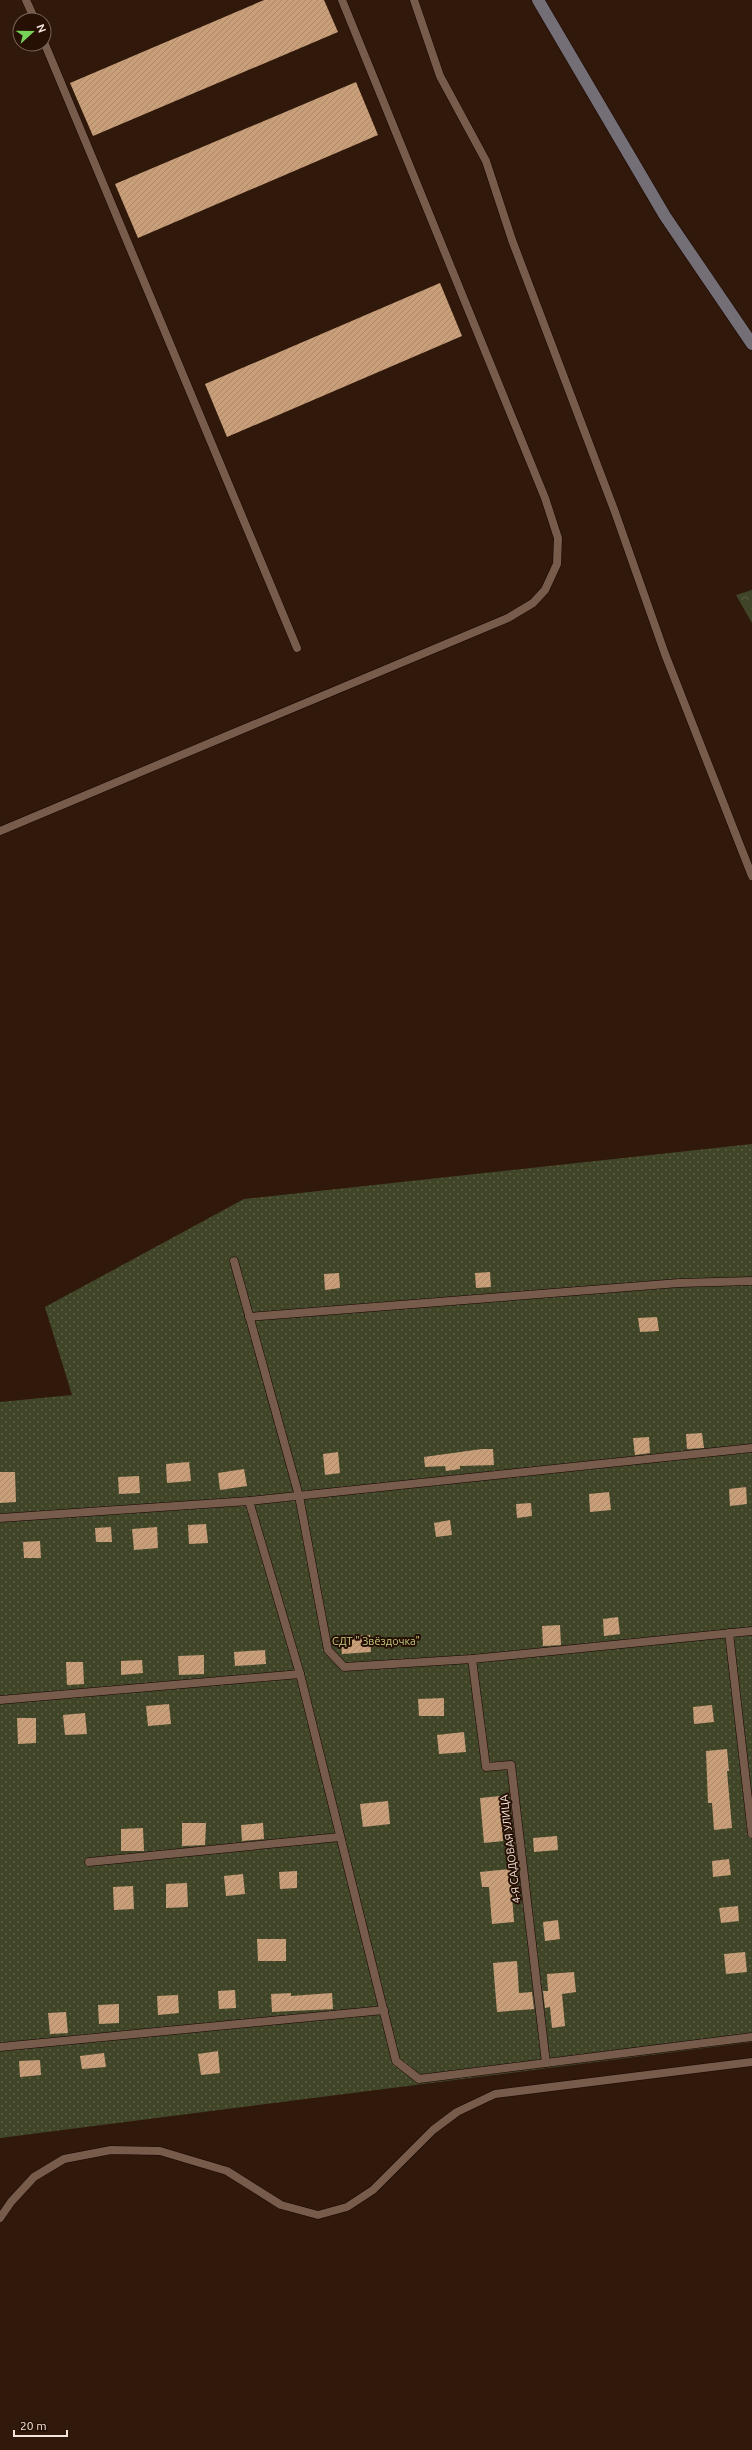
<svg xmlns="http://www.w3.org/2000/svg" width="752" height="2450" font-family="Ubuntu,sans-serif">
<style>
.grass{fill:url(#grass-dots)}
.forest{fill:url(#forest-crowns)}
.building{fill:url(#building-hatch)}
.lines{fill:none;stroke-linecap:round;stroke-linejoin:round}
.lane-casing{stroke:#170400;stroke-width:9}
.secondary-casing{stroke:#170400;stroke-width:13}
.lane{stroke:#775b4b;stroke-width:8}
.secondary{stroke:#746f77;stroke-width:12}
.labels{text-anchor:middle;stroke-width:4;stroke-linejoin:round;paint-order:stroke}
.park-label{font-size:11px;fill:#bfcb7d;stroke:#260f03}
.street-label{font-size:11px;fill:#f5e4db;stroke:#260f03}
</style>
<defs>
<pattern id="grass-dots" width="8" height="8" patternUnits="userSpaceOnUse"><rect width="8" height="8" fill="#414528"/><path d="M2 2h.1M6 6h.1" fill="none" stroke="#5d6047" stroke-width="1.8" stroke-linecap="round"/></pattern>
<pattern id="forest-crowns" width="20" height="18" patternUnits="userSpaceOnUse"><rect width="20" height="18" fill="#414528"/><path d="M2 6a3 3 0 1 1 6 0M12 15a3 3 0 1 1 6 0" fill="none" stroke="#5d6047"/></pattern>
<pattern id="building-hatch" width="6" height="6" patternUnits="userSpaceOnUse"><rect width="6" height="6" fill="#c99f7a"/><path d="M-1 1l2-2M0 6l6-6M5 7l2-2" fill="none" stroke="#a9886c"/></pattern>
</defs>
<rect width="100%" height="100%" fill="#30190b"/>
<path class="grass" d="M752,1144V2042L0,2138V1402L72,1395L45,1307L244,1199Z"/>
<path class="forest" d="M752,590V623L736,595Z"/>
<g class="building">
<path d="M264,0H324L338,32L93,136L70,83Z"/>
<path d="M356,82L378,135L138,238L115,184Z"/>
<path d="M440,283L462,336L227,437L205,384Z"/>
<path d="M490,1272L491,1287L476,1288L475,1273Z"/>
<path d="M339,1273L340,1288L325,1290L324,1274Z"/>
<path d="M657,1317L659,1331L640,1332L638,1318Z"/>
<path d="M702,1433L704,1448L687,1449L686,1434Z"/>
<path d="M649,1437L650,1453L635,1455L633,1438Z"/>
<path d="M482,1449H493L494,1465L460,1466V1469L446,1471L445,1466L425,1467L424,1457Z"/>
<path d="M338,1452L340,1473L325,1475L323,1454Z"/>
<path d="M189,1462L191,1481L167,1483L166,1464Z"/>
<path d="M244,1469L247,1486L220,1490L218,1473Z"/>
<path d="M0,1472H15L16,1502L0,1503Z"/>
<path d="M139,1476L140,1493L119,1494L118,1477Z"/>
<path d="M746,1487L747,1504L730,1506L729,1489Z"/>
<path d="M609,1492L611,1510L590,1512L589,1494Z"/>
<path d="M531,1503L532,1516L517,1518L516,1504Z"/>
<path d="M450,1520L452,1535L436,1537L434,1523Z"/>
<path d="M206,1524L208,1543L189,1544L188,1525Z"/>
<path d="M111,1527L112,1542H96L95,1528Z"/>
<path d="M157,1527L158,1548L134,1550L132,1529Z"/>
<path d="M40,1541L41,1558H24L23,1542Z"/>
<path d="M618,1617L620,1634L604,1636L603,1619Z"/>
<path d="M560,1625L561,1645L543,1646L542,1626Z"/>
<path d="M370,1635L371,1652L342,1654L340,1636Z"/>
<path d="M265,1650L266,1664L235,1666L234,1652Z"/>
<path d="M204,1655V1674L179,1675L178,1656Z"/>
<path d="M142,1660L143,1673L121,1675V1661Z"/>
<path d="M66,1662H83L84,1684L67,1685Z"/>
<path d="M444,1698V1716H419L418,1699Z"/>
<path d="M169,1704L171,1724L148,1726L146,1706Z"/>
<path d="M712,1705L714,1722L694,1724L693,1707Z"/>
<path d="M85,1713L87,1734L65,1735L63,1715Z"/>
<path d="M17,1718H36V1743L18,1744Z"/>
<path d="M464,1732L466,1752L439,1754L437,1735Z"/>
<path d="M727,1749L729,1771H727L732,1828L714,1830L712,1803H708L706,1751Z"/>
<path d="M500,1796L503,1841L484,1843L480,1798Z"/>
<path d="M388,1801L390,1824L363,1827L360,1804Z"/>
<path d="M182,1823H206L205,1845L182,1846Z"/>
<path d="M263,1823L264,1839L242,1841L241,1825Z"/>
<path d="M143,1828L144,1851H121V1829Z"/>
<path d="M557,1836L558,1850L534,1852L533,1838Z"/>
<path d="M729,1859L731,1875L713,1877L712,1861Z"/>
<path d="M510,1869L514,1922L492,1924L489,1887H482L480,1872Z"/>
<path d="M297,1871V1888L280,1889L279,1872Z"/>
<path d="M243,1874L245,1894L226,1896L224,1876Z"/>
<path d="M187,1883L188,1907L166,1908V1884Z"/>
<path d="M133,1886L134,1909L114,1910L113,1887Z"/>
<path d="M738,1906L739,1921L721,1923L719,1908Z"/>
<path d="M558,1920L560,1939L545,1941L543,1922Z"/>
<path d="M257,1939H286V1961H258Z"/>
<path d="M745,1952L747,1972L726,1974L724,1954Z"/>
<path d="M517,1961L519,1993L532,1992L534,2009L497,2012L493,1963Z"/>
<path d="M574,1972L576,1992L562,1994L565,2026L552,2028L550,2007L545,2008L543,1991H548L547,1974Z"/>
<path d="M235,1990L236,2008L219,2009L218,1991Z"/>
<path d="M291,1993V1996L332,1993L333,2009L272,2012L271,1994Z"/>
<path d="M178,1995L179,2013L158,2015L157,1996Z"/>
<path d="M119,2004V2023L99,2024L98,2005Z"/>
<path d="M66,2012L68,2033L50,2034L48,2013Z"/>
<path d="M218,2051L220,2073L201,2075L198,2054Z"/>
<path d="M104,2053L106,2067L82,2069L80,2056Z"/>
<path d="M40,2060L41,2075L20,2077L19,2061Z"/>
</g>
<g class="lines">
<g class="lane-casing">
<g id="lane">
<path d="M26,0L35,20"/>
<path d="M414,0L440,76L486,161L512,240L615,512L665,654L752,876"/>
<path d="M44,42L297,648"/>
<path d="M0,831L508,618L533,603L545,590L557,564L558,538L545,498L342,0"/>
<path d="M234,1261L299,1496L328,1650L344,1667L472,1659L752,1631"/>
<path d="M249,1317L679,1283L752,1281"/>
<path d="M249,1501L300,1674L396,2061L419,2079L752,2037"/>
<path d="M0,1518L249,1501L752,1448"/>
<path d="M729,1633L752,1834"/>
<path d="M472,1659L486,1767L511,1765L546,2063"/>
<path d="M0,1700L300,1674"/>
<path d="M89,1862L340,1837"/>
<path d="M0,2047L384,2010"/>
<path d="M0,2218L11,2202L34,2177L64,2159L111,2150L160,2151L227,2171L281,2205L318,2215L347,2207L373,2190L433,2130L457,2112L495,2094L752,2062"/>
</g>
</g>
<g class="secondary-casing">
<path id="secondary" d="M538,0L665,216L752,344"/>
</g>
<use href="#lane" class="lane"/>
<use href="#secondary" class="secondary"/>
</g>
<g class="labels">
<g class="park-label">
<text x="376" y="1645">СДТ " Звёздочка"</text>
</g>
<g class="street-label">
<text transform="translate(510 1849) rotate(-97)" y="4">4-Я САДОВАЯ УЛИЦА</text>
</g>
</g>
<g transform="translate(32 32) rotate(69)"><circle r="19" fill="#260f03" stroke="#796459"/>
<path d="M0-3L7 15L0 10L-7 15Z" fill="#77d259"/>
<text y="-6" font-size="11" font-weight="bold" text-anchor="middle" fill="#f5e4db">N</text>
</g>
<path d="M14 2430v6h53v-6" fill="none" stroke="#f5e4db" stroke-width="2"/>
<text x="20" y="2430" font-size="12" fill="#f5e4db" stroke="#260f03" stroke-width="3" paint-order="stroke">20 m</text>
</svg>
